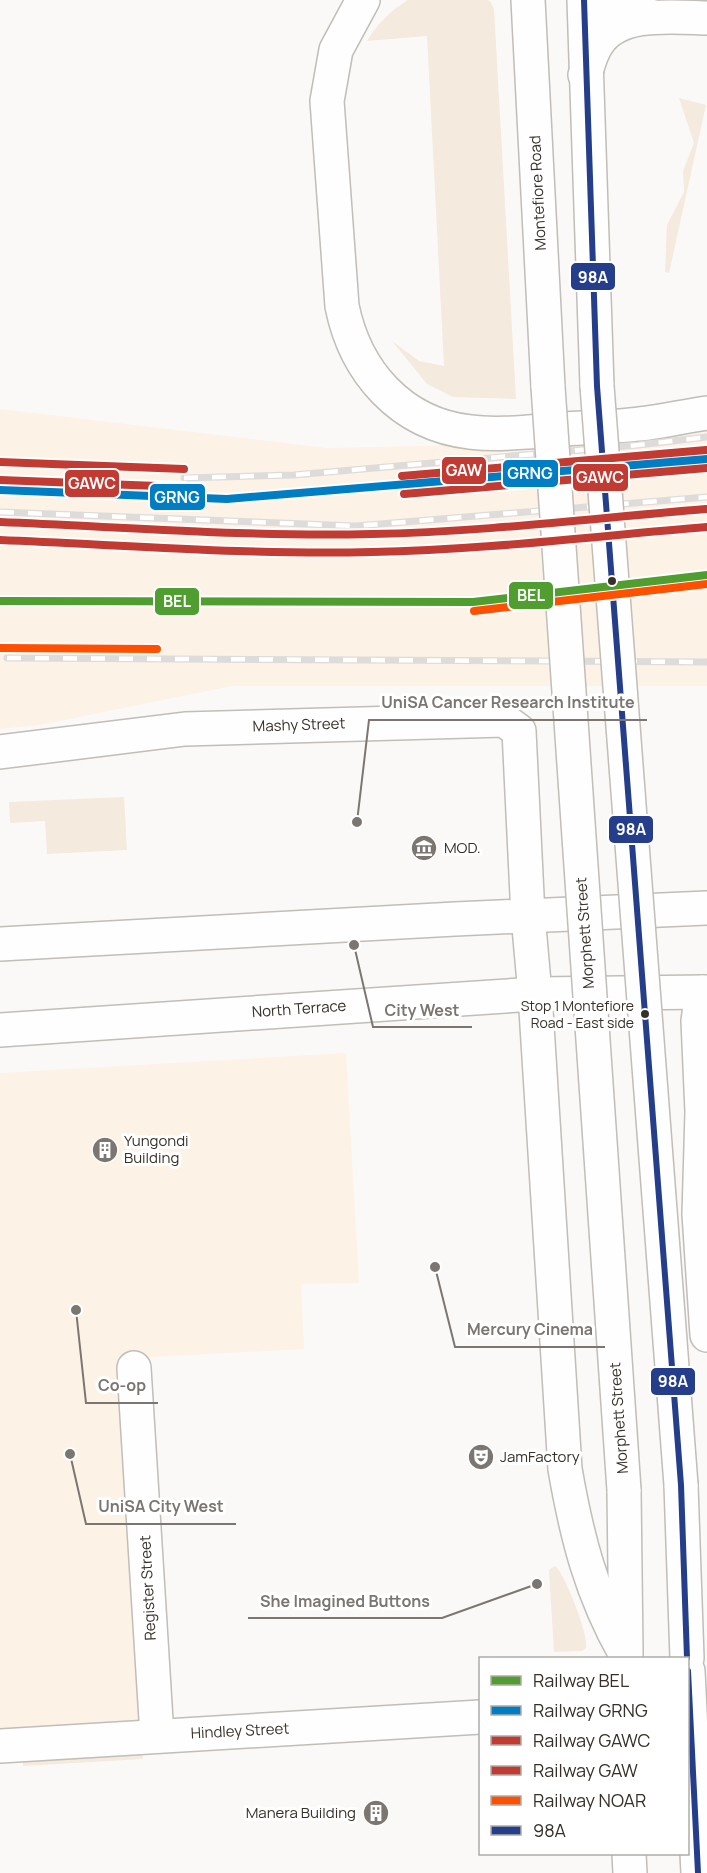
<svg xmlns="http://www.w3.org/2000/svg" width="707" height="1873" font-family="Manrope,sans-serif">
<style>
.built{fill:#fdf2e6}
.green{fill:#f4eade}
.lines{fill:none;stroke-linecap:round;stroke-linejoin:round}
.minor-casing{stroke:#c1bdb8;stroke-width:36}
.tertiary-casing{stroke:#c1bdb8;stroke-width:36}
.secondary-casing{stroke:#c1bdb8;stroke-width:36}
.minor{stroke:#fefefe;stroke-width:33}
.tertiary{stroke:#fefefe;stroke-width:33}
.secondary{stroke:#fefefe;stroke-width:33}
.rail-casing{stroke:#dddcdb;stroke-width:7}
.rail{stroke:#fff;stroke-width:4.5;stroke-dasharray:14;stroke-linecap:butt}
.secondary-bridge-casing{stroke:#c1bdb8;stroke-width:36;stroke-linecap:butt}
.secondary-bridge{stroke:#fefefe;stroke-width:33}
.bus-1-casing{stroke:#fff;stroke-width:10}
.bus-1{stroke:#243e8c;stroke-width:6}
.rail-1-casing{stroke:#fff;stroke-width:12}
.rail-2-casing{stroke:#fff;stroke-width:12}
.rail-3-casing{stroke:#fff;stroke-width:12}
.rail-4-casing{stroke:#fff;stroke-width:12}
.rail-5-casing{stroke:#fff;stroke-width:12}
.rail-1{stroke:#509e2f;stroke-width:8}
.rail-2{stroke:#007dc3;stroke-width:8}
.rail-3{stroke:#c23b33;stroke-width:8}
.rail-4{stroke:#c23b33;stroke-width:8}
.rail-5{stroke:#fe5000;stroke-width:8}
.bus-dot{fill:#363029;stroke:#fff;stroke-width:2}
.labels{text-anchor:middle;stroke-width:6;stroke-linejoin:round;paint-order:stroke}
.bus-label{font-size:14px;fill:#363029;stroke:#fff;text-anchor:end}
.street-label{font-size:15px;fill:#363029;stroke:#fff}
.poi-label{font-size:15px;fill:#363029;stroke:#fff;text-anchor:start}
.leader{fill:none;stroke:#7b7671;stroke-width:2}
.callout-dot{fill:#7b7671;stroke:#fff;stroke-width:2}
.callout-label{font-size:16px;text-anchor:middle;font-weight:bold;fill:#7b7671;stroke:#fff;stroke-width:6;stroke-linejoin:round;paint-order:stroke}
.line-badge{stroke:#fff;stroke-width:2}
.badge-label{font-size:16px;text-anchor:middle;font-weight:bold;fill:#fff}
</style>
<rect width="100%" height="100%" fill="#fbf9f7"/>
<g class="built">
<path d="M0,409L327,448L513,444L707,423V686H232L40,725L0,729Z"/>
<path d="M346,1053L359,1283L301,1284L304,1349L133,1358L157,1736L0,1746V1073Z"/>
</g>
<g class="green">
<path d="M408,0H488L491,2L494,9L516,399L453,397L427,384L392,341L419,361L444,366L427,36L367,41C378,23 390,11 408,0Z"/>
<path d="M679,98L706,105L669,273L665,272L667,225L684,192L683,171L694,143Z"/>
<path d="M124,797L127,850L47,854L45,821L10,823L9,802Z"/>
<path d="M555,1566C565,1574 589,1636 586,1648L582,1651L554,1652L549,1570Z"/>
<path d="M142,1751L143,1759L23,1766V1758Z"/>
</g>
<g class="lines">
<g class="minor-casing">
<g id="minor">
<path d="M363,0L336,50L327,101L342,306C355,371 400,424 470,432C501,436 534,431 566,429C590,427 615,427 639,424C662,422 684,416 707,413"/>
<path d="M605,0L619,7L654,17"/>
<path d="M585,75C588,65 591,53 597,44C618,10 673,17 707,18"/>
<path d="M0,752L185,729L504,720L519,731L528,916"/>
<path d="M134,1368L157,1736"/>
</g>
</g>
<g class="tertiary-casing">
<path id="tertiary" d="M0,1746L480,1717"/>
</g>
<g class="secondary-casing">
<g id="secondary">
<path d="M528,0L548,387"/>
<path d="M584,0L597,386"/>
<path d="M528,916L535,994L565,1469C577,1538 591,1593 626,1655"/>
<path d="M0,944L455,919L707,908"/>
<path d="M702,992L698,1021L702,1112L699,1214L707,1335"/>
<path d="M0,1030L535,994L707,992"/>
<path d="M681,1485L687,1658"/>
<path d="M624,1490L626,1651"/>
<path d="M688,1671L698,1873"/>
<path d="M629,1854L630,1873"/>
</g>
</g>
<use href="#minor" class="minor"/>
<use href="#tertiary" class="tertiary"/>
<use href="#secondary" class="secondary"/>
<g class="rail-casing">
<g id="rail">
<path d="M184,478L294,475L638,445L707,437"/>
<path d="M0,512L356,526L707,497"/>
<path d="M7,658L707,662"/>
</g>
</g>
<use href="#rail" class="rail"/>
<g class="secondary-bridge-casing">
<g id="secondary-bridge">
<path d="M597,386L681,1485"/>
<path d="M548,387L624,1490"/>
</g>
</g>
<use href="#secondary-bridge" class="secondary-bridge"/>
<g class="bus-1-casing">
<g id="bus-1">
<path d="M584,0L597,386L681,1485L687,1658"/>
<path d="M688,1671L698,1873"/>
</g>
</g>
<use href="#bus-1" class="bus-1"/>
<g class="rail-1-casing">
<path id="rail-1" d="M0,601L473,602L707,575"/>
</g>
<g class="rail-2-casing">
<path id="rail-2" d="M0,490L227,499L707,459"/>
</g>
<g class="rail-3-casing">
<g id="rail-3">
<path d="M0,480L184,487"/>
<path d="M404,494L707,468"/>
<path d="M0,540C124,545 248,555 372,552C484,550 596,536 707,527"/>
</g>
</g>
<g class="rail-4-casing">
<g id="rail-4">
<path d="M0,462L184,469"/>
<path d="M402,476L706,450"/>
<path d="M0,522C124,527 248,537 372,534C483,532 595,518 706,509"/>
</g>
</g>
<g class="rail-5-casing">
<g id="rail-5">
<path d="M474,611L707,584"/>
<path d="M0,648L157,649"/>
</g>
</g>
<use href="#rail-1" class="rail-1"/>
<use href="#rail-2" class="rail-2"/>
<use href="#rail-3" class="rail-3"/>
<use href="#rail-4" class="rail-4"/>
<use href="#rail-5" class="rail-5"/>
</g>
<defs>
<g id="museum-disc" transform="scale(1.35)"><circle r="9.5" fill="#7b7671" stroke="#fff"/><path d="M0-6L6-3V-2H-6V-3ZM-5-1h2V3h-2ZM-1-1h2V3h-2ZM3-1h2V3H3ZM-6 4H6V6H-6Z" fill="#fff"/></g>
<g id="building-disc" transform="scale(1.35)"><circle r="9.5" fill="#7b7671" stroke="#fff"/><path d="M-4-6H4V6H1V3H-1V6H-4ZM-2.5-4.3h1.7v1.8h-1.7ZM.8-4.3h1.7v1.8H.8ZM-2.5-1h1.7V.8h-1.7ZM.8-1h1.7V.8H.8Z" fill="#fff"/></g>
<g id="theatre-disc" transform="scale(1.35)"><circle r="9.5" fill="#7b7671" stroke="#fff"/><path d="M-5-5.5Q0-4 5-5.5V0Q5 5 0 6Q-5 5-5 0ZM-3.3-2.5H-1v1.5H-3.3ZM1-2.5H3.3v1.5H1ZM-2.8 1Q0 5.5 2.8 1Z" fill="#fff"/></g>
</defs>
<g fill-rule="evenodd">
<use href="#museum-disc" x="424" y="848"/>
<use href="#building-disc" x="105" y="1150"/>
<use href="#theatre-disc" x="481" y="1457"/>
<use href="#building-disc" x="376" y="1813"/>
</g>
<g class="bus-dot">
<circle cx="612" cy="581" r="5"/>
<circle cx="645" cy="1014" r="5"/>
</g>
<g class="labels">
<g class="bus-label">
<text x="634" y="1011">Stop 1 Montefiore<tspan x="634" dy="17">Road - East side</tspan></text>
</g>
<g class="street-label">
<text transform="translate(538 193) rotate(-93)" y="5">Montefiore Road</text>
<text transform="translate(299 725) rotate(-2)" y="5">Mashy Street</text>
<text transform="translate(585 933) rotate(-94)" y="5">Morphett Street</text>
<text transform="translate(299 1009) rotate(-4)" y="5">North Terrace</text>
<text transform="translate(619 1418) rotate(-94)" y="5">Morphett Street</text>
<text transform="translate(148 1588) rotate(-93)" y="5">Register Street</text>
<text transform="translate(240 1731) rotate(-3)" y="5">Hindley Street</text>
</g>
<g class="poi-label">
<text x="444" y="853">MOD.</text>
<text x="124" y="1146">Yungondi<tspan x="124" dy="17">Building</tspan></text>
<text x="500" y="1462">JamFactory</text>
<text x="356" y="1818" text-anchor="end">Manera Building</text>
</g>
</g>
<path class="leader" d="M357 822L369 720H647M354 945L373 1027H472M435 1267L455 1347H605M76 1310L86 1403H158M70 1454L86 1524H236M537 1584L442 1618H248"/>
<g class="callout-dot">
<circle cx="357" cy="822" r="6"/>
<circle cx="354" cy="945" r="6"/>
<circle cx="435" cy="1267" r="6"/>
<circle cx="76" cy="1310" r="6"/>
<circle cx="70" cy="1454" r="6"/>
<circle cx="537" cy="1584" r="6"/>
</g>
<g class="callout-label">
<text x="508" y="708">UniSA Cancer Research Institute</text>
<text x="422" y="1016">City West</text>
<text x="530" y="1335">Mercury Cinema</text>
<text x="122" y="1391">Co-op</text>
<text x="161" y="1512">UniSA City West</text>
<text x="345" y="1607">She Imagined Buttons</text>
</g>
<g class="line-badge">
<rect x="570" y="262" width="46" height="29" rx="6" fill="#243e8c"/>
<rect x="441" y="456" width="46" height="29" rx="6" fill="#c23b33"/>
<rect x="502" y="459" width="57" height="29" rx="6" fill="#007dc3"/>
<rect x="572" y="463" width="57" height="29" rx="6" fill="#c23b33"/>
<rect x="64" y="469" width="56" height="29" rx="6" fill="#c23b33"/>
<rect x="149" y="483" width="57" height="28" rx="6" fill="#007dc3"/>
<rect x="508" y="581" width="46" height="29" rx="6" fill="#509e2f"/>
<rect x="154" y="587" width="46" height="29" rx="6" fill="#509e2f"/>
<rect x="608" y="815" width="46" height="29" rx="6" fill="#243e8c"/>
<rect x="650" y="1367" width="46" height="29" rx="6" fill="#243e8c"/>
</g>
<g class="badge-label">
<text x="593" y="283">98A</text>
<text x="464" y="476">GAW</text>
<text x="530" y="479">GRNG</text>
<text x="600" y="483">GAWC</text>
<text x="92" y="489">GAWC</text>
<text x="177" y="503">GRNG</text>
<text x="531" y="601">BEL</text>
<text x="177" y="607">BEL</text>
<text x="631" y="835">98A</text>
<text x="673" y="1387">98A</text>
</g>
<rect x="479" y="1657" width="210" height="198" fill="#ffffff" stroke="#afaca9" stroke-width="1.5"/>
<rect x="491" y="1676" width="30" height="9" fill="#509e2f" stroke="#afaca9" stroke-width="1.5"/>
<text x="533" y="1687" font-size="18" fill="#363029">Railway BEL</text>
<rect x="491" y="1706" width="30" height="9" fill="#007dc3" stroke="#afaca9" stroke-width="1.5"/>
<text x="533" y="1717" font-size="18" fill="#363029">Railway GRNG</text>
<rect x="491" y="1736" width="30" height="9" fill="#c23b33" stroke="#afaca9" stroke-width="1.5"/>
<text x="533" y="1747" font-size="18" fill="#363029">Railway GAWC</text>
<rect x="491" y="1766" width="30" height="9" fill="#c23b33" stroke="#afaca9" stroke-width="1.5"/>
<text x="533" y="1777" font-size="18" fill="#363029">Railway GAW</text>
<rect x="491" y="1796" width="30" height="9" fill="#fe5000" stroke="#afaca9" stroke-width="1.5"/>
<text x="533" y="1807" font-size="18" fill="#363029">Railway NOAR</text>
<rect x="491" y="1826" width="30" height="9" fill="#243e8c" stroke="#afaca9" stroke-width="1.5"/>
<text x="533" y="1837" font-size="18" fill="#363029">98A</text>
</svg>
